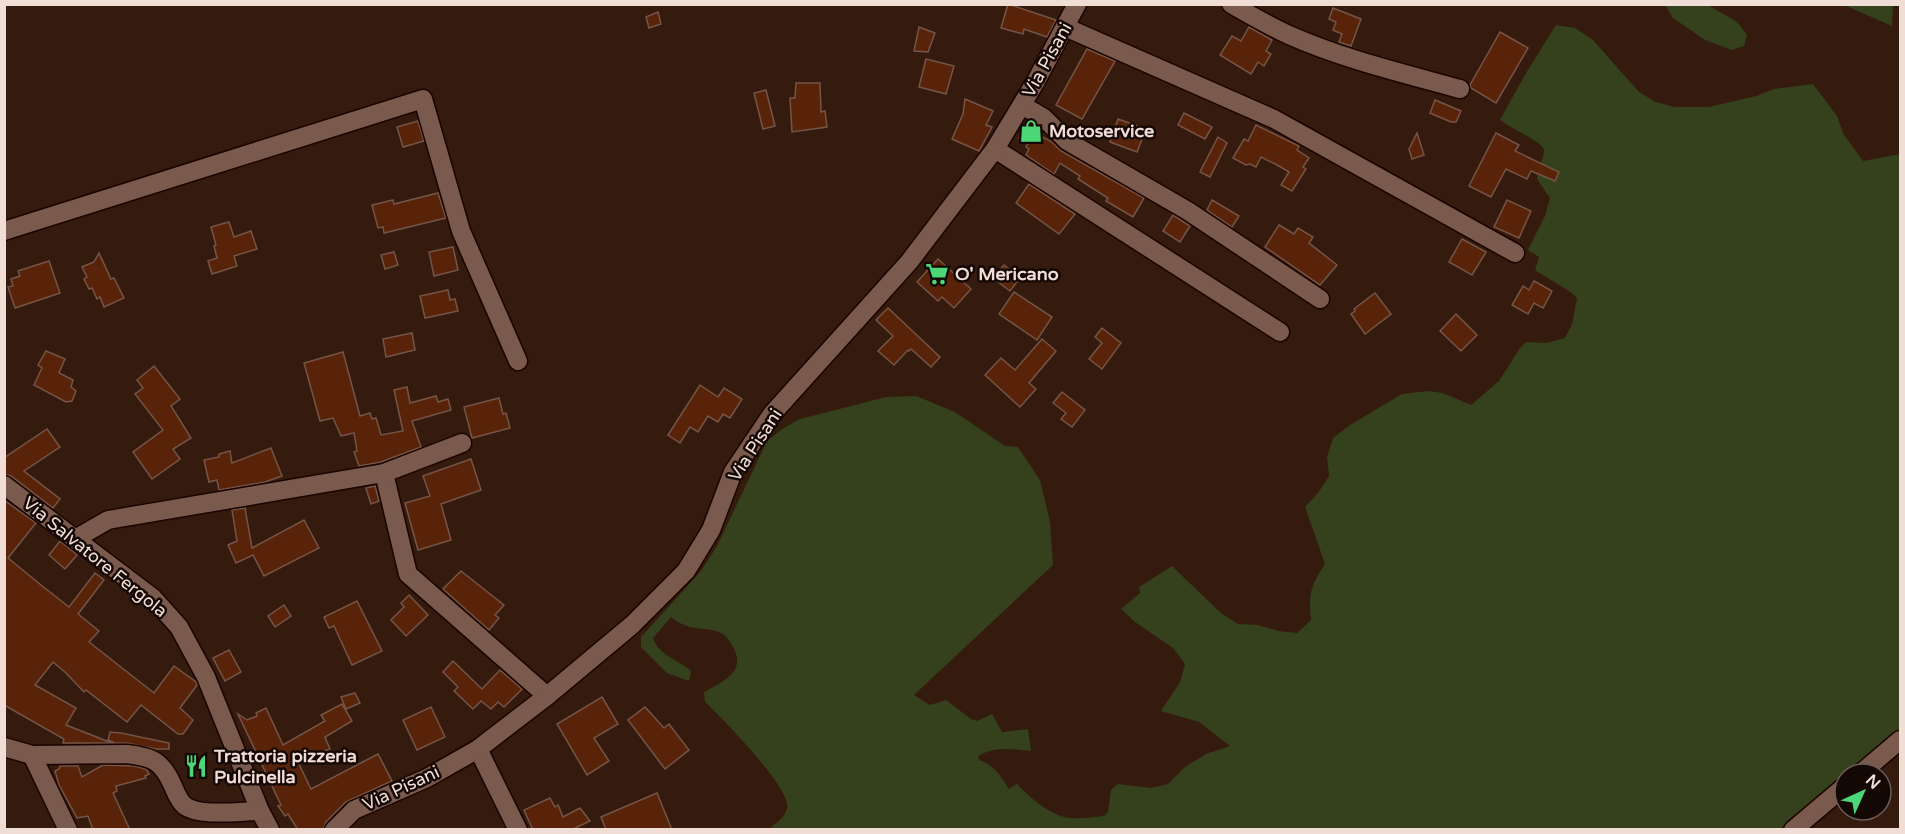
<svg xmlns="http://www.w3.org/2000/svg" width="1905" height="834" font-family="'Varela Round',sans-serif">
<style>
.green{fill:#34411c}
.building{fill:#582309;stroke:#755547;stroke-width:1.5}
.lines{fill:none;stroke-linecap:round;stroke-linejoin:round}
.minor-casing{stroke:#1b0400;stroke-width:21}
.minor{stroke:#7a5a4c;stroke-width:18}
.labels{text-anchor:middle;stroke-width:5;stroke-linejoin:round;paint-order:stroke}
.street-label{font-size:18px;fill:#f0ddd5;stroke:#140804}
.poi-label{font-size:18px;font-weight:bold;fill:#f0ddd5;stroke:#140804;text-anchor:start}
</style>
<rect width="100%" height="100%" fill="#351a0e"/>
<g class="green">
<path d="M1665,5H1708L1737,22L1747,35L1744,46L1732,50L1705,40L1673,18Z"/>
<path d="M1844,5H1893L1892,26Z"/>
<path d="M1556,25L1575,28L1593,40L1639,92L1656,102L1675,107H1709L1756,96L1774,89L1813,84L1837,116L1844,135L1863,161L1900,154V729L1780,829H769C776,823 785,818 787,808C792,789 721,717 705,702L704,692C723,681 748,672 732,645C728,639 726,635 719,632C698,625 692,633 671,617L653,638C658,655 679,660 691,671L689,681L667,673L641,647V637L701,571L717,546L767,441L782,429L800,419L886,397L916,396L955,412L1005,446L1018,447L1040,480L1050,522L1053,565L914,695L930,705L946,700L971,719L977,721L992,714L1002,732L1028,729L1031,751C1013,749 994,746 978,756L979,760C994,765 1001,776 1009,789L1017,784C1031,798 1050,816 1070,818C1081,819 1093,817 1104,816L1108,812L1111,790L1118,784L1151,788L1168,784L1185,767L1206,754L1230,746L1199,722L1161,711L1180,682L1185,664L1173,648L1135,622L1121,609L1140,593L1139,587L1172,566L1221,613L1238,624L1258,625L1278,631L1297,633L1311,620C1308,594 1311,585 1325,564L1305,507L1318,493L1329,476L1327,457L1333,438L1350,425L1402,394L1428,391L1443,393L1471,405L1499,381L1520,348L1526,342L1546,343L1565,338L1572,324L1577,298L1572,293L1535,270L1539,257L1528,250L1545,216L1550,198L1537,179C1537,169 1544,159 1544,150C1543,142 1508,127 1500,120L1526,73Z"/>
</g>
<g class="building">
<path d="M1008,4L1056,20L1047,37L1024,29L1023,34L1001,28Z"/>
<path d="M1333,8L1361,19L1351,46L1339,42L1342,34L1333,30L1336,22L1329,19Z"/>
<path d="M658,12L661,24L649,28L646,17Z"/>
<path d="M919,27L935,33L928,52L914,51Z"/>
<path d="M1249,27L1272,40L1266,51L1271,54L1264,66L1258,62L1251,74L1220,55L1232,36L1241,41Z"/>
<path d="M1500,32L1528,48L1496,103L1471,88L1470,85Z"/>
<path d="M1087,49L1115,61L1082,119L1056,105Z"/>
<path d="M926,59L954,66L946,94L919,87Z"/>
<path d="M796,83H820L821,112L825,111L827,127L792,132L790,98H795Z"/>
<path d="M766,90L775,126L763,129L754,93Z"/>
<path d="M965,99L993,111L986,125L992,127L979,151L952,139L963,114Z"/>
<path d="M1435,100L1461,111L1456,122H1451L1430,113Z"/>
<path d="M1184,113L1212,127L1205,139L1178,125Z"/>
<path d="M1118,119L1146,129L1137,152L1110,142Z"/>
<path d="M418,121L424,141L403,147L397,127Z"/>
<path d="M1028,121L1039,129L1037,134L1052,142L1061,151L1144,198L1133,217L1106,201L1108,198L1078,179L1080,176L1060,163L1054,174L1026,155L1029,149L1026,147L1028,143L1019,138Z"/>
<path d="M1256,125L1299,146L1297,150L1309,158L1303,167L1306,169L1292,191L1281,185L1289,172L1279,166L1261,157L1256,167L1250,164L1246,165L1233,158L1244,139L1248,141Z"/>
<path d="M1417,133L1424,155L1412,159L1409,149Z"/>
<path d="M1496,133L1519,145L1515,151L1559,172L1555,181L1531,171L1527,179L1506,169L1491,197L1469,186Z"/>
<path d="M1218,137L1227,143L1210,177L1200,172Z"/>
<path d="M1029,184L1075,214L1059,234L1016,203Z"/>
<path d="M438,193L446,218L384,233L383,227L378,228L372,205L393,200L394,204Z"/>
<path d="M1212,200L1239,216L1232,227L1207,210Z"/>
<path d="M1507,200L1531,211L1519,238L1494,227Z"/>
<path d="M1173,215L1190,226L1180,242L1163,231Z"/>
<path d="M229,222L234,237L251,231L257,249L234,256L237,266L212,274L208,261L217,258L214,246L216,245L211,227Z"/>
<path d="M1279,225L1294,234L1298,228L1313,237L1309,243L1337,265L1320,285L1265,247Z"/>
<path d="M1462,239L1486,252L1472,275L1449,262Z"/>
<path d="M453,247L458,270L434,276L429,252Z"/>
<path d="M394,252L398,265L385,269L381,255Z"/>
<path d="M99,253L111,279L114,278L124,298L104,307L100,297L97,299L92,288L89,289L84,279L87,277L82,267L94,262Z"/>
<path d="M938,259L971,289L954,308L942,297L938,301L917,282Z"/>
<path d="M49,261L60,293L15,308L8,287L13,286L11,279L20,276L18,271Z"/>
<path d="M1004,265L1020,278L1010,291L993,278Z"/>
<path d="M1534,281L1552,291L1543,308L1534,303L1528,314L1512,305L1523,286L1529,290Z"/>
<path d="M448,290L450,300L455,299L458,311L425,318L420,296Z"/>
<path d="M1014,292L1052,317L1037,340L999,314Z"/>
<path d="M1375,293L1391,314L1365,334L1351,314L1355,311L1354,309Z"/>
<path d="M888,308L940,357L931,367L911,349L909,351L908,350L894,365L878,351L893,336L876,320Z"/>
<path d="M1456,314L1477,335L1461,351L1440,331Z"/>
<path d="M1102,328L1121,343L1102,369L1089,359L1102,343L1095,337Z"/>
<path d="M412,333L415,350L386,357L383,339Z"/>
<path d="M1042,339L1056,351L1029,383L1036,389L1020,407L985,375L1001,358L1015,370Z"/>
<path d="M46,351L65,359L59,373L73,380L71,387L76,391L72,401L66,402L34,385L42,368L38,365Z"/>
<path d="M343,352L360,416L370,413L372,419L376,418L381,435L403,431L394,390L407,387L410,403L436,396L438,402L448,399L451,410L412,421L421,447L381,462L359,466L354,452L357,451L354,433L341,436L333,418L320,421L304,363Z"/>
<path d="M154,366L180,399L171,406L191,438L173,449L180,459L152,479L133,452L163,430L135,394L143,388L137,380Z"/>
<path d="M700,385L718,397L724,388L742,399L730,418L723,414L718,422L708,416L698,432L690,427L680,443L668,435Z"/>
<path d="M1062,392L1085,410L1072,427L1061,419L1066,413L1053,403Z"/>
<path d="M499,398L503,414L506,413L510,428L472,438L464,407Z"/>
<path d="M47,429L60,447L24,471L60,499L53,508L11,476L4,474V458Z"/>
<path d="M271,448L282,476L265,482L219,490L217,480L209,482L204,460L219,457V454L230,451L232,463Z"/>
<path d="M471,459L481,490L441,504L451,540L418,550L405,503L430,496L423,476Z"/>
<path d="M375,486L379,501L371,504L366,488Z"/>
<path d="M4,500L36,523L8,558L41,585L69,607L95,573L104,580L78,614L99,631L89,642L154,693L174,666L196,682L197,685L180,708L193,720L183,734H178L141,705L127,722L86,690L84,692L65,672L53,662L35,685L76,708L66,725L112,743L113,742L108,740L110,732L121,733L169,743V749H155L127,743H63L64,739L4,705Z"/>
<path d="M245,508L252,548L304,520L319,548L264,576L253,555L236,563L228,545L237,541L232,510Z"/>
<path d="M60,541L77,555L65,569L49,555Z"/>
<path d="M461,571L504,605L495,615L499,618L489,630L443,589Z"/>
<path d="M409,595L428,615L406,636L391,620L404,607L401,603Z"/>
<path d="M357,601L382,651L352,665L334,626L329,628L324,617Z"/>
<path d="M284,605L291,616L275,627L268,616Z"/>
<path d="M229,650L241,672L225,681L213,658Z"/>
<path d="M453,661L482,689L500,670L522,689L504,707L498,702L491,709L481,701L473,709L454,691L458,687L443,672Z"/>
<path d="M355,693L360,703L346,709L341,697Z"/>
<path d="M602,697L618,724L594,738L609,761L587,775L557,724Z"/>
<path d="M342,704L352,721L325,737L330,749L298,762L311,789L378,754L392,781L346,802L326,822L323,830H298L288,814L285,816L278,806L281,805L238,714L247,720L257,716L256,713L266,708L283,745L325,721L321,715Z"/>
<path d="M431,707L445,737L417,750L403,720Z"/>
<path d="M645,707L664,728L669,724L689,750L665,769L628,720Z"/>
<path d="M103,765L134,766L146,769L149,774L145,776L146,778L116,786L117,791L113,793L130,830H93L88,816L77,818L59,785L55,771L59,769L60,766H78L82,777Z"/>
<path d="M657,793L672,830H606L601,817Z"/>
<path d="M550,798L555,807L558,805L563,817L580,808L590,821L571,830H533L524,810Z"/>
</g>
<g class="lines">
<g class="minor-casing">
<g id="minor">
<path d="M1231,4C1250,15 1269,26 1289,35C1343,59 1402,73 1460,89"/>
<path d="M1065,27L1274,119L1515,253"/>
<path d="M1022,105L1044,118L1067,141L1188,211L1320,299"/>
<path d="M995,149L1280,332"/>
<path d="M4,231L423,99L461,231L518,361"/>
<path d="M384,473L408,574L547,696"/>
<path d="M4,485L153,598L179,627L206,677L260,811L270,830"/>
<path d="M75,539L108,520L384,473L462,443"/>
<path d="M4,747L32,755L127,754C153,757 162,761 173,786C176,793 179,801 185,806C200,817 241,811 260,811"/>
<path d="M478,749L518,830"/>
<path d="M32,755L68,830"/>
<path d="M1860,774L1900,740"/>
<path d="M334,830L354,810L427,778L478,749L547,696L632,625L686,571L711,530L733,472L772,414L909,262L995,149L1036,81L1077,4"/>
<path d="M1793,830L1845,786"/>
</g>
</g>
<use href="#minor" class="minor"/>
</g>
<defs>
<g id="shop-bare" transform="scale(1.8)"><path d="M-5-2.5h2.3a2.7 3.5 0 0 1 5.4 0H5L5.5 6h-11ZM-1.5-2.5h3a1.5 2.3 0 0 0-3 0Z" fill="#4bd677" stroke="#140804" stroke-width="2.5" paint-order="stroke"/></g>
<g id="supermarket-bare" transform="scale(1.8)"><path d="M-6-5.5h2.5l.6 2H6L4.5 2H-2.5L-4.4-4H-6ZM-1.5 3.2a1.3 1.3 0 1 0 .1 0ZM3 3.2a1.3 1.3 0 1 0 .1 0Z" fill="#4bd677" stroke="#140804" stroke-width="2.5" paint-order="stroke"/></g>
<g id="restaurant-bare" transform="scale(1.8)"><path d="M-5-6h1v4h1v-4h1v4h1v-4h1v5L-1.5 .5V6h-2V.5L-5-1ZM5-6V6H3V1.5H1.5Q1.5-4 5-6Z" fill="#4bd677" stroke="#140804" stroke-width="2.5" paint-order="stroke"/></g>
</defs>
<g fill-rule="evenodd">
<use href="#shop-bare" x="1031" y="131"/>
<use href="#supermarket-bare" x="937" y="274"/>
<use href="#restaurant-bare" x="196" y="766"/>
</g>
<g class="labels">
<g class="street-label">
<text transform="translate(1047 60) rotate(-61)" y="6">Via Pisani</text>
<text transform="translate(755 445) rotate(-57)" y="6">Via Pisani</text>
<text transform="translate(95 557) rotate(39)" y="6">Via Salvatore Fergola</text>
<text transform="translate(401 788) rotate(-25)" y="6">Via Pisani</text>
</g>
<g class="poi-label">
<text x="1049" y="137">Motoservice</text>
<text x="955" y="280">O' Mericano</text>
<text x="214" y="762">Trattoria pizzeria<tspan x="214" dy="21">Pulcinella</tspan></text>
</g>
</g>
<rect width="1905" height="834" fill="none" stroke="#f0ddd5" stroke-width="12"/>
<g transform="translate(1863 792) rotate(45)"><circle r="28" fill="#140804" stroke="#6c5d58" stroke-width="1.5"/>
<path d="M0-4.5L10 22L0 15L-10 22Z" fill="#4bd677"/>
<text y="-9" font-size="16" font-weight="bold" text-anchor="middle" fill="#f0ddd5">N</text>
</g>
</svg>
